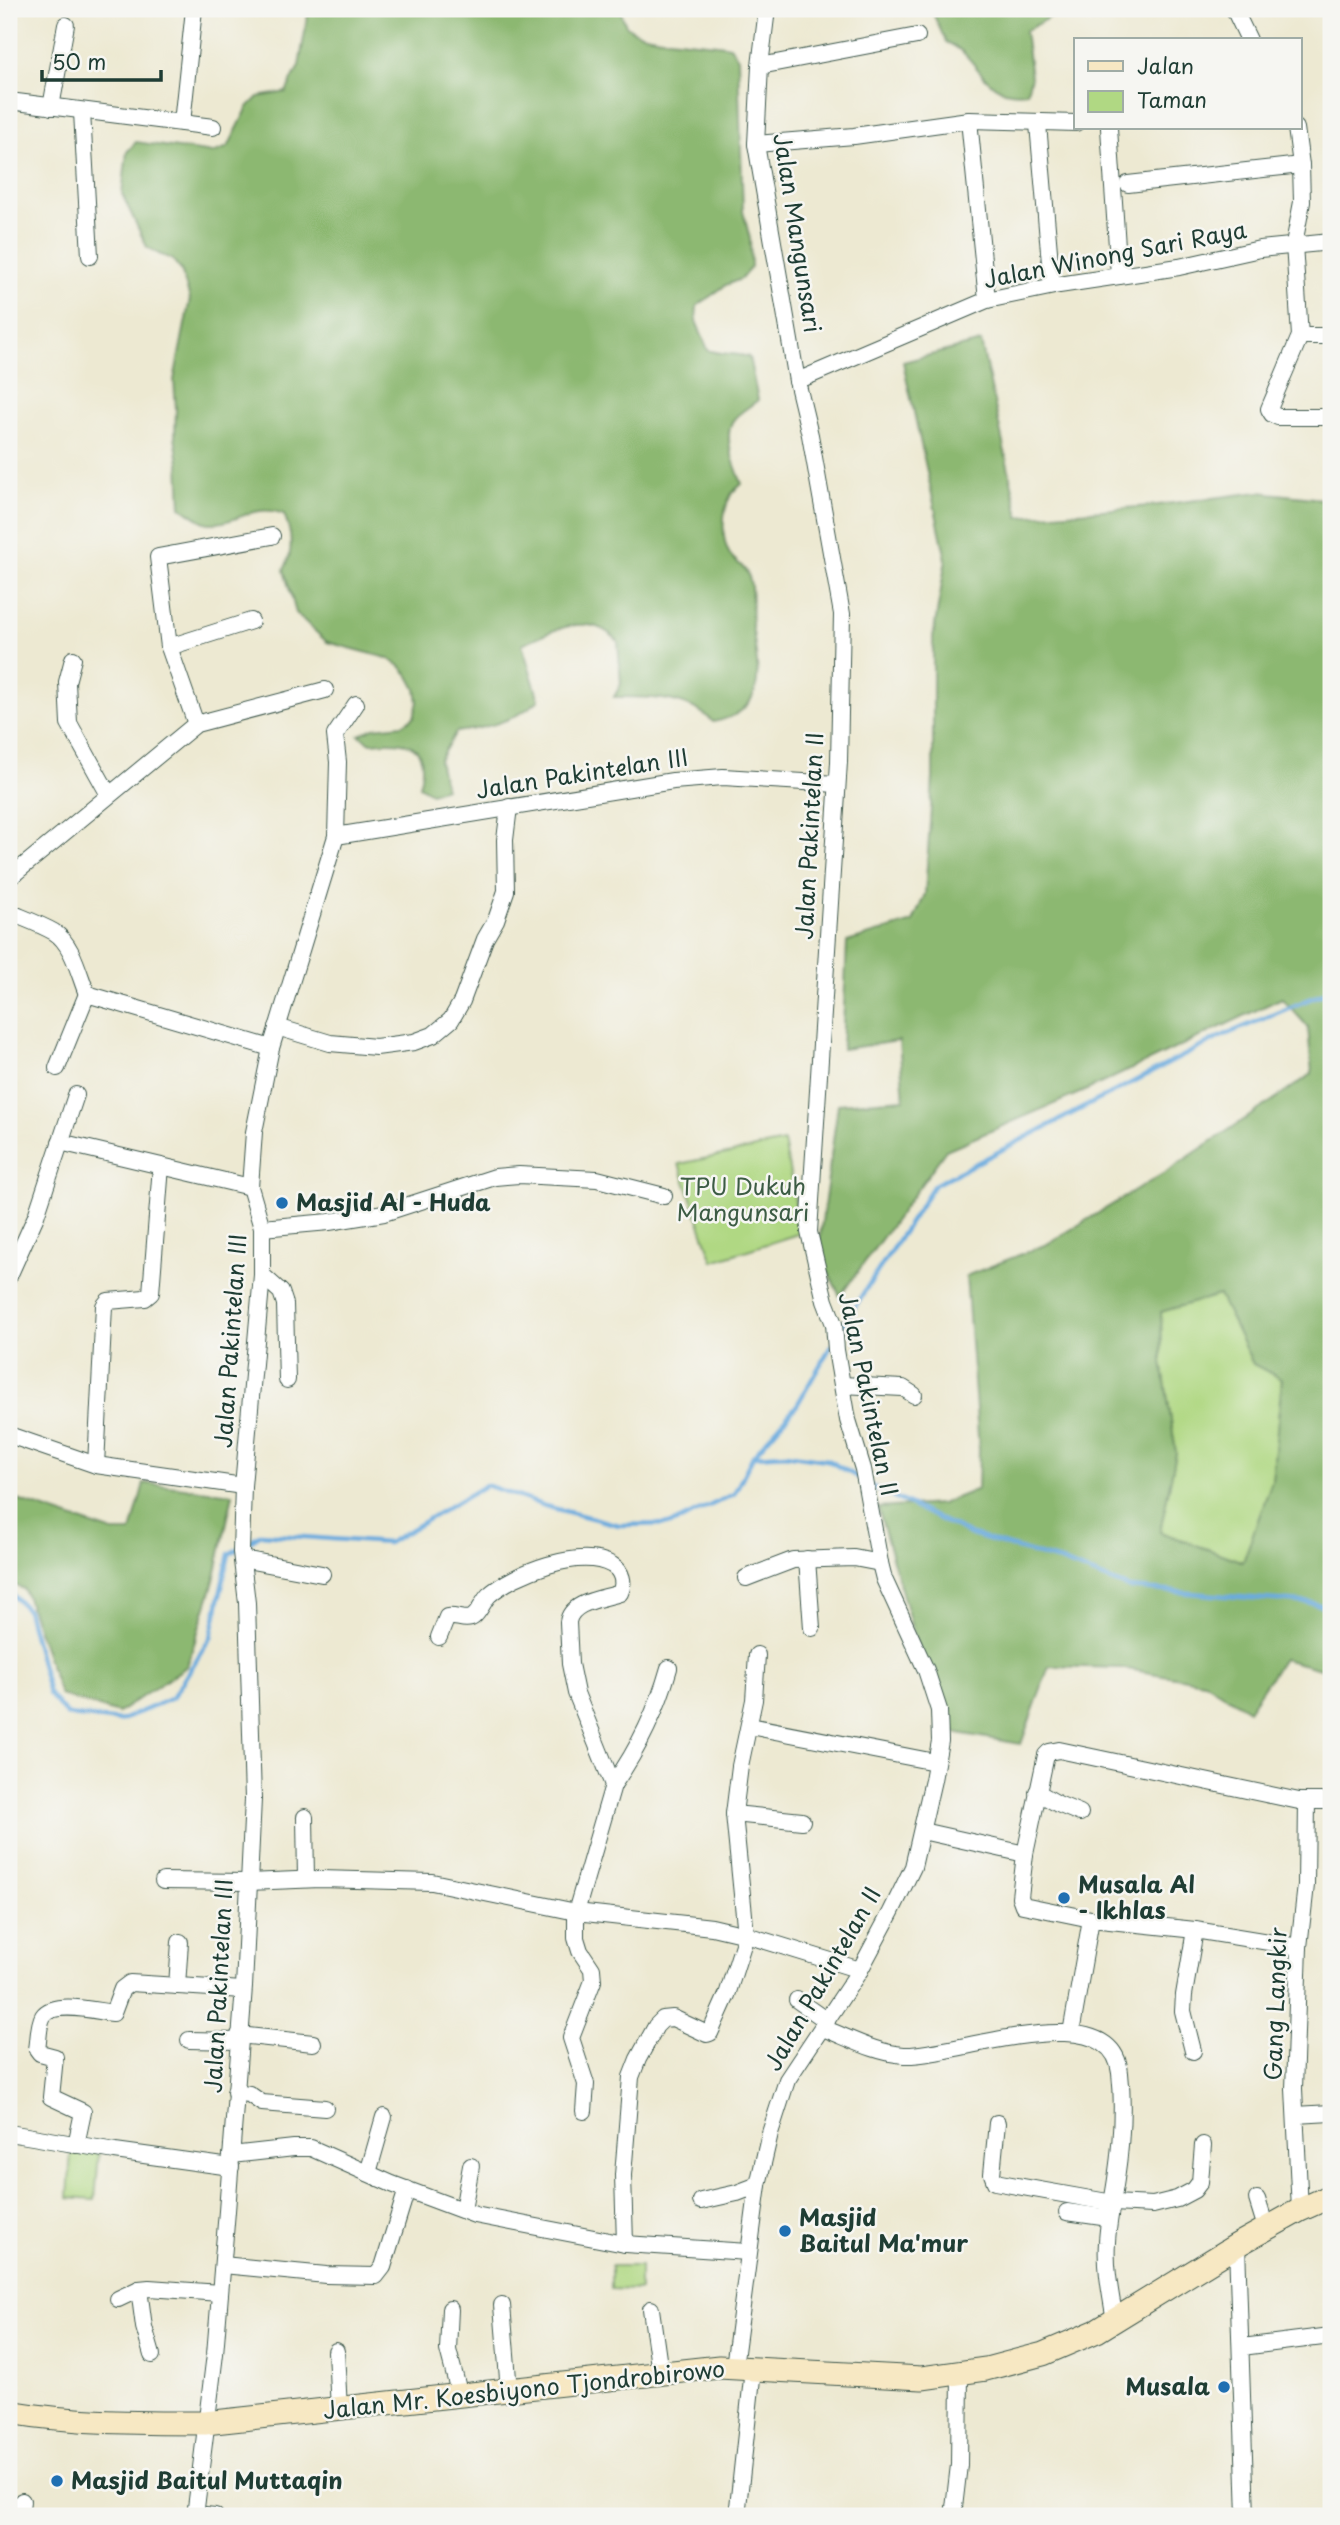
<svg xmlns="http://www.w3.org/2000/svg" width="1340" height="2525" font-family="'Playpen Sans',sans-serif">
<style>
.green{fill:#b0d883;stroke:#688a5c;stroke-width:2}
.forest{fill:#8cb871;stroke:#567a52;stroke-width:2;fill-rule:evenodd}
.lines{fill:none;stroke-linecap:round;stroke-linejoin:round}
.stream{stroke:#6aabde;stroke-width:4.5}
.street-casing{stroke:#3e574c;stroke-width:18}
.secondary-casing{stroke:#3e574c;stroke-width:25}
.street{stroke:#fff;stroke-width:16}
.secondary{stroke:#f7e8c3;stroke-width:23}
.poi-dot{fill:#1f6fb2;stroke:#f6f6f2;stroke-width:2.5}
.labels{text-anchor:middle;stroke-width:5;stroke-linejoin:round;paint-order:stroke}
.street-label{font-size:23px;fill:#1f3d34;stroke:#f6f6f2}
.park-label{font-size:23px;fill:#3c5c44;stroke:#f6f6f2}
.poi-label{font-size:23px;font-weight:bold;fill:#1f3d34;stroke:#f6f6f2;text-anchor:start}
</style>
<rect width="100%" height="100%" fill="#f6f6f2"/>
<filter id="ink" filterUnits="userSpaceOnUse"><feTurbulence type="fractalNoise" baseFrequency=".0143" numOctaves="2"/><feDisplacementMap in="SourceGraphic" scale="14" xChannelSelector="R" yChannelSelector="G"/><feConvolveMatrix kernelMatrix="1 2 1 2 8 2 1 2 1" color-interpolation-filters="sRGB"/></filter>
<filter id="wash" filterUnits="userSpaceOnUse"><feTurbulence type="fractalNoise" baseFrequency=".00686" numOctaves="4" result="noise"/><feDisplacementMap in="SourceGraphic" scale="28" xChannelSelector="R" yChannelSelector="G"/><feGaussianBlur stdDeviation="1.57" result="paint"/><feColorMatrix in="noise" values="0 0 0 0 0 0 0 0 0 0 0 0 0 0 0 0 0 1.4 0 .05"/><feComposite in="paint" operator="in"/></filter>
<g filter="url(#wash)">
<rect width="100%" height="100%" fill="#ede9d2"/>
<g class="green">
<path d="M784,1142L801,1233L713,1261L679,1164Z"/>
<path d="M1219,1294L1253,1364L1282,1378L1272,1481L1243,1562L1160,1532L1176,1453L1162,1362L1161,1312Z"/>
<path d="M71,2151L99,2153L95,2200L68,2198Z"/>
<path d="M611,2266H640V2290L611,2289Z"/>
</g>
<g class="forest">
<path d="M309,9H620C622,13 623,21 626,25C637,41 709,41 730,46L738,58L743,211L750,239L751,267L741,279L726,285L697,306L696,321L708,350C722,355 734,353 749,357L758,400C751,406 736,414 732,422C723,441 736,467 742,484C738,487 733,491 731,495C722,510 721,538 729,553C734,562 746,566 749,577C754,590 750,610 752,625C758,669 770,711 713,722C688,696 648,697 614,697L621,684L618,641C589,610 555,630 522,644L539,700C515,721 487,728 456,732L439,760L445,788L431,793L419,786C431,743 407,739 371,743L359,735L373,728L402,725L414,717L418,702L416,689L409,676L400,666L387,658L327,642L316,632L296,613L284,570C294,550 292,534 284,514C252,502 238,525 209,523C200,522 189,512 181,507L179,463L175,436L176,409L174,380L190,299L181,270L172,259L159,254L147,247L122,194L127,152L136,142L213,153L228,147L248,107L258,97L286,92L299,66Z"/>
<path d="M931,9H1064L1025,31L1031,77L1027,92C980,99 981,55 946,42Z"/>
<path d="M981,342L1019,517L1150,506L1259,492L1331,500V1672L1283,1659L1248,1710L1204,1682L1121,1668L1049,1666L1021,1744L941,1730L878,1508L941,1504L978,1489L979,1449L966,1276L1047,1244L1166,1172L1312,1074L1308,1027L1282,998L1089,1089L946,1150L840,1296L818,1251L838,1104L904,1099L899,1041L842,1049L847,942L913,922L925,894L933,778V637L946,559L903,362ZM1219,1295L1253,1364L1282,1379L1272,1481L1243,1562L1160,1532L1176,1453L1162,1362L1161,1312Z"/>
<path d="M144,1483L233,1494L214,1581L187,1666L118,1713L60,1695L24,1589L9,1583V1497L113,1532H131Z"/>
</g>
<g class="lines">
<g class="stream">
<path d="M840,1329L934,1185L1220,1037L1331,990"/>
<path d="M753,1456L785,1454L827,1460L861,1479"/>
<path d="M871,1486L972,1535L1063,1562L1129,1588L1313,1603L1331,1609"/>
<path d="M245,1544L261,1534L388,1543L486,1485L545,1506L619,1525L672,1524L734,1494L753,1456L797,1405L831,1346"/>
<path d="M9,1591L27,1610L49,1694L67,1715L120,1721L172,1698L211,1637L229,1554L238,1549"/>
</g>
</g>
</g>
<g filter="url(#ink)">
<g class="lines">
<g class="street-casing">
<g id="street">
<path d="M1234,9L1249,40"/>
<path d="M760,66L917,36"/>
<path d="M9,101L213,127"/>
<path d="M51,107L66,25"/>
<path d="M82,112L90,256"/>
<path d="M969,120L987,300"/>
<path d="M182,123L194,9"/>
<path d="M1038,124L1052,286"/>
<path d="M1109,128L1119,276"/>
<path d="M1296,128L1301,165L1302,202L1294,244L1300,336L1269,409L1272,414L1278,417H1331"/>
<path d="M756,144L854,136L969,120L1076,123"/>
<path d="M1128,184L1301,165"/>
<path d="M1300,336H1331"/>
<path d="M797,381L987,300L1059,285L1179,267L1260,249L1331,242"/>
<path d="M169,647L251,621"/>
<path d="M73,659L67,682L69,723L109,795"/>
<path d="M196,724L169,647L158,557L272,536"/>
<path d="M336,836L673,781L723,777L837,784"/>
<path d="M9,878L196,724L325,690"/>
<path d="M9,912C23,918 40,924 54,932C73,944 79,975 87,994"/>
<path d="M277,1027L330,1043L376,1047L414,1042L433,1035L451,1020L462,1001L485,939L496,920L506,891L505,840L509,807"/>
<path d="M57,1068L87,994L271,1048"/>
<path d="M60,1142L250,1187"/>
<path d="M262,1228L329,1222L384,1213L495,1177L519,1175L597,1179L664,1196"/>
<path d="M262,1275L281,1292L285,1304L287,1380"/>
<path d="M9,1276L36,1216L76,1095"/>
<path d="M842,1385L903,1388L914,1395"/>
<path d="M9,1435L96,1465L243,1486"/>
<path d="M96,1465L104,1306L108,1301L145,1298L151,1293L161,1166"/>
<path d="M242,1559L322,1574"/>
<path d="M807,1559L812,1628"/>
<path d="M746,1578L793,1560L854,1558L880,1563"/>
<path d="M439,1637L447,1617C455,1615 466,1622 473,1617C480,1612 483,1601 489,1595C514,1573 580,1547 612,1565C622,1571 625,1583 620,1593C603,1599 571,1601 568,1622L570,1664L576,1693L613,1785L576,1912V1938L580,1951L592,1969L593,1981L571,2038L586,2084L584,2111"/>
<path d="M750,1726L935,1762"/>
<path d="M613,1785C639,1748 657,1711 669,1668"/>
<path d="M1037,1792L1058,1804L1080,1813"/>
<path d="M734,1814L802,1821"/>
<path d="M305,1817L306,1879"/>
<path d="M922,1831L1025,1854L1020,1897L1023,1905L1091,1919L1071,2033"/>
<path d="M1025,1854L1046,1755L1049,1752L1059,1750L1299,1801H1331"/>
<path d="M163,1881L248,1882L320,1879L432,1882L576,1912L712,1927L746,1935L860,1970"/>
<path d="M1091,1919L1195,1930L1299,1947"/>
<path d="M177,1986L180,1942"/>
<path d="M797,2000L827,2021"/>
<path d="M823,2028C849,2038 876,2053 904,2055C951,2058 1112,1993 1120,2073C1124,2108 1121,2145 1116,2179C1113,2200 1108,2221 1107,2242C1105,2269 1111,2295 1115,2321"/>
<path d="M239,2035L313,2043"/>
<path d="M189,2040L238,2041"/>
<path d="M1193,2051L1183,2011L1184,1995L1195,1930"/>
<path d="M235,2092L249,2094L262,2103L325,2108"/>
<path d="M1296,2115L1331,2113"/>
<path d="M997,2123L992,2174L995,2182L1113,2203L1153,2205L1177,2199L1194,2190L1200,2182L1203,2145"/>
<path d="M9,2133L115,2151L231,2167"/>
<path d="M76,2145L83,2112L51,2097L55,2057L40,2053L37,2049C39,2039 38,2025 43,2016C54,2000 96,2011 113,2013L122,1989L130,1983L243,1990"/>
<path d="M231,2155L294,2148H311L392,2184L475,2215L625,2244L748,2252"/>
<path d="M368,2173L384,2117"/>
<path d="M1257,2199L1266,2228"/>
<path d="M701,2201L737,2193L758,2185"/>
<path d="M463,2210L471,2166"/>
<path d="M1300,2210L1294,2089L1299,1947L1306,1885L1307,1801"/>
<path d="M1067,2212L1109,2218"/>
<path d="M625,2244L623,2175L631,2077L638,2059L656,2026L663,2019L673,2018L707,2034L710,2033L727,1995L746,1935L734,1814L740,1766L754,1700L757,1655"/>
<path d="M1237,2245L1246,2516"/>
<path d="M223,2265L326,2275L376,2276L383,2267L407,2189"/>
<path d="M139,2289L144,2327L152,2355"/>
<path d="M118,2299L139,2289L149,2288L220,2293"/>
<path d="M502,2305L509,2391"/>
<path d="M450,2309L448,2350L460,2396"/>
<path d="M651,2309L660,2373"/>
<path d="M1242,2347L1331,2336"/>
<path d="M336,2351L339,2410"/>
<path d="M734,2367L758,2185L770,2133L787,2080L860,1970L891,1912L913,1867L933,1780L940,1741L939,1710L926,1670L884,1579L880,1563L863,1469L848,1420L836,1350L834,1324L825,1301L809,1232L839,762L842,614L810,435L797,381L756,144L760,66L767,9"/>
<path d="M195,2514L215,2516"/>
<path d="M20,2516L22,2501"/>
<path d="M195,2516L215,2354L227,2211L244,1987L253,1799L247,1603L241,1552L243,1486L262,1275V1228L250,1187L254,1132L271,1048L336,836L338,762L335,735L356,704"/>
<path d="M737,2516L753,2369"/>
<path d="M953,2516L959,2465L960,2374"/>
</g>
</g>
<g class="secondary-casing">
<path id="secondary" d="M9,2412C74,2423 139,2423 205,2423L719,2367L922,2378L986,2369L1043,2354L1097,2331L1237,2245L1300,2210L1331,2196"/>
</g>
<use href="#street" class="street"/>
<use href="#secondary" class="secondary"/>
</g>
</g>
<g class="poi-dot">
<circle cx="282" cy="1203" r="7"/>
<circle cx="1064" cy="1898" r="7"/>
<circle cx="785" cy="2231" r="7"/>
<circle cx="1224" cy="2387" r="7"/>
<circle cx="57" cy="2481" r="7"/>
</g>
<g class="labels">
<g class="street-label">
<text transform="translate(797 233) rotate(81)" y="8">Jalan Mangunsari</text>
<text transform="translate(1115 255) rotate(-11)" y="8">Jalan Winong Sari Raya</text>
<text transform="translate(582 774) rotate(-9)" y="8">Jalan Pakintelan III</text>
<text transform="translate(810 836) rotate(-87)" y="8">Jalan Pakintelan II</text>
<text transform="translate(231 1341) rotate(-86)" y="8">Jalan Pakintelan III</text>
<text transform="translate(868 1394) rotate(78)" y="8">Jalan Pakintelan II</text>
<text transform="translate(823 1979) rotate(-60)" y="8">Jalan Pakintelan II</text>
<text transform="translate(219 1986) rotate(-87)" y="8">Jalan Pakintelan III</text>
<text transform="translate(1276 2004) rotate(-88)" y="8">Gang Langkir</text>
<text transform="translate(524 2390) rotate(-6)" y="8">Jalan Mr. Koesbiyono Tjondrobirowo</text>
</g>
<g class="park-label">
<text x="743" y="1195">TPU Dukuh<tspan x="743" dy="26">Mangunsari</tspan></text>
</g>
<g class="poi-label">
<text x="296" y="1211">Masjid Al - Huda</text>
<text x="1078" y="1893">Musala Al<tspan x="1078" dy="26">- Ikhlas</tspan></text>
<text x="799" y="2226">Masjid<tspan x="799" dy="26">Baitul Ma'mur</tspan></text>
<text x="1210" y="2395" text-anchor="end">Musala</text>
<text x="71" y="2489">Masjid Baitul Muttaqin</text>
</g>
</g>
<rect width="1340" height="2525" fill="none" stroke="#f6f6f2" stroke-width="35"/>
<rect x="1074" y="38" width="228" height="91" fill="#f6f6f2" stroke="#a0aca6" stroke-width="2"/>
<rect x="1088" y="61" width="35" height="10" fill="#f7e8c3" stroke="#a0aca6" stroke-width="2"/>
<text x="1137" y="74" font-size="21" fill="#1f3d34">Jalan</text>
<rect x="1088" y="91" width="35" height="21" fill="#b0d883" stroke="#a0aca6" stroke-width="2"/>
<text x="1137" y="108" font-size="21" fill="#1f3d34">Taman</text>
<path d="M42 70v10h119v-10" fill="none" stroke="#1f3d34" stroke-width="3.5"/>
<text x="52" y="70" font-size="21" fill="#1f3d34" stroke="#f6f6f2" stroke-width="5" paint-order="stroke">50 m</text>
</svg>
